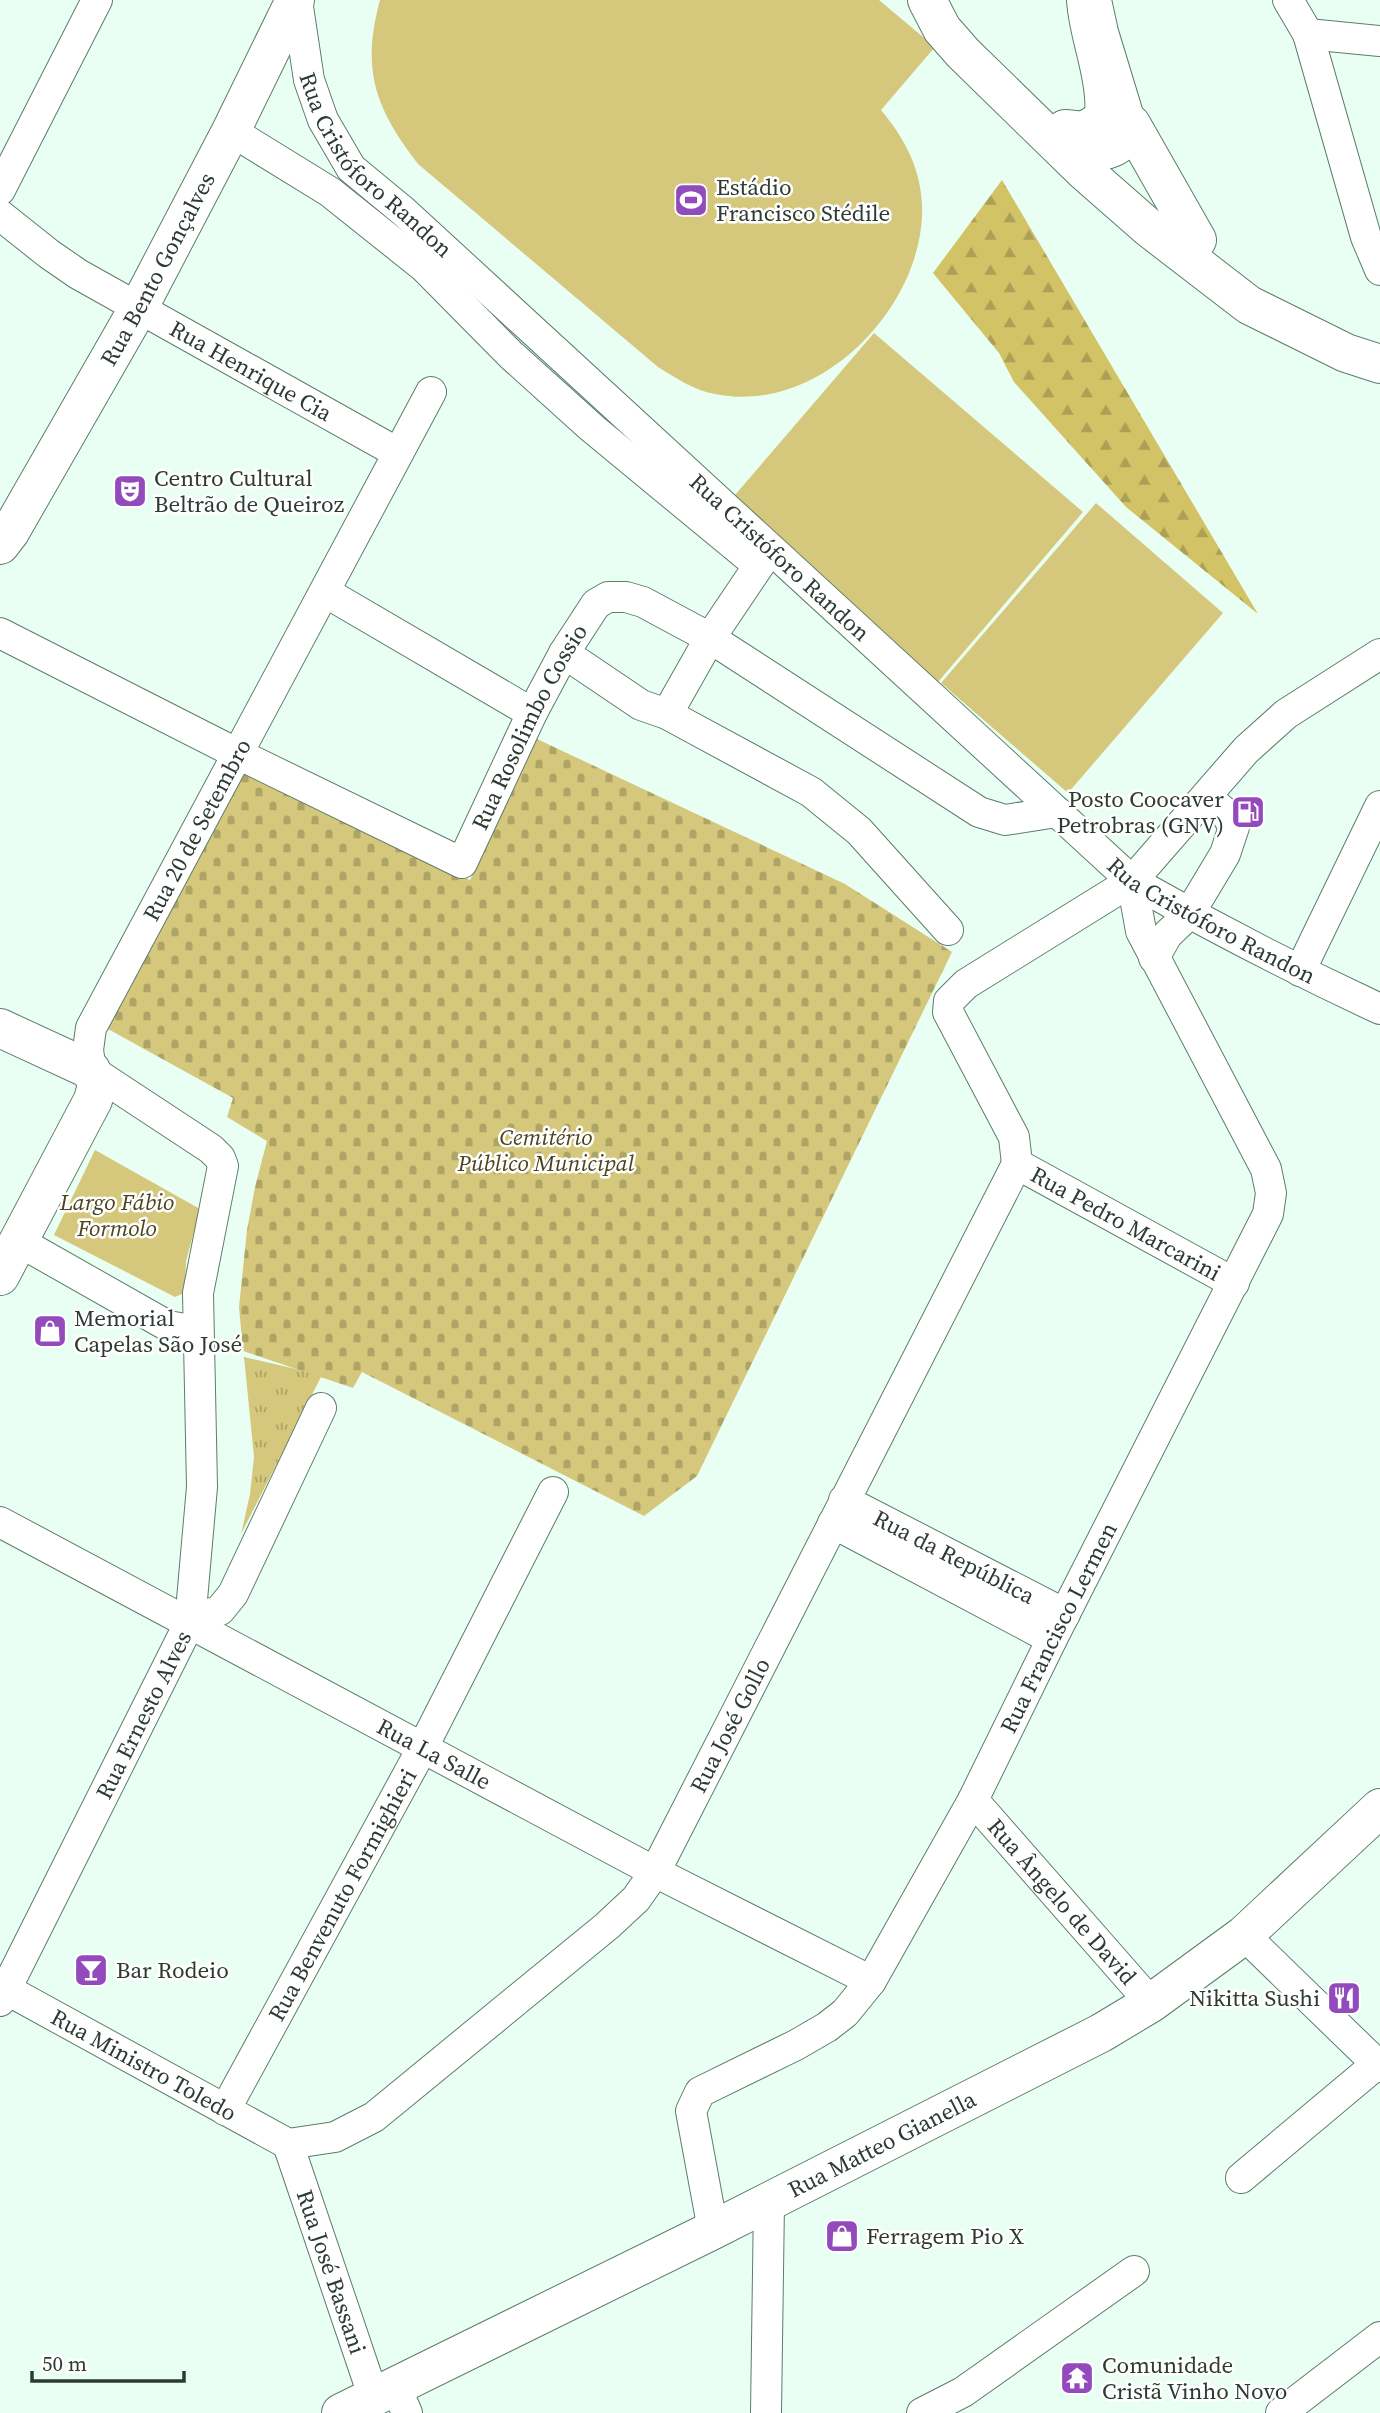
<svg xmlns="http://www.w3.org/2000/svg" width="1380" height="2413" font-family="'Source Serif 4',serif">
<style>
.grass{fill:url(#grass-tufts)}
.forest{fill:url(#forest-firs)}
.cemetery{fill:url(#cemetery-stones)}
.park{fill:#d5c87c}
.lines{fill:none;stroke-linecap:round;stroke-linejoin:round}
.minor-casing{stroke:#5d7d6b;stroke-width:32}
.major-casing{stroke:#5d7d6b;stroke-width:40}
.minor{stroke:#fff;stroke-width:30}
.major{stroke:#fff;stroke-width:38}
.labels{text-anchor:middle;stroke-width:5;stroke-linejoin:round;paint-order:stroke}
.street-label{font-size:23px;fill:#2d3b33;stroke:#fff}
.poi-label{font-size:23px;fill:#2d3b33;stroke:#fff;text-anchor:start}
.park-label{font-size:23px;font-style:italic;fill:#4a431c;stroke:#fff}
</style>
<defs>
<pattern id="grass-tufts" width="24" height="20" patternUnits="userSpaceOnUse" patternTransform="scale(1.75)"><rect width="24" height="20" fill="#d5c87c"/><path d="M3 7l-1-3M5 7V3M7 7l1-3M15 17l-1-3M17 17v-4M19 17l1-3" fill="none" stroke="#ada466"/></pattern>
<pattern id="forest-firs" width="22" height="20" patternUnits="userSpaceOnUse" patternTransform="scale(1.75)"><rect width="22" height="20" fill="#d2c367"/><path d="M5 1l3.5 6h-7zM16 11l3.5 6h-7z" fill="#aba055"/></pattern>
<pattern id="cemetery-stones" width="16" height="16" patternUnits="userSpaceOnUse" patternTransform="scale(1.75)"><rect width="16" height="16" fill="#d5c87c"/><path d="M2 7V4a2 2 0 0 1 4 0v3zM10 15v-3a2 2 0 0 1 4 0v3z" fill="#ada466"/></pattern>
</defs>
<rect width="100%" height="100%" fill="#eafff3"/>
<path class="grass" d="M244,1357L322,1375L241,1534L250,1494L254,1457Z"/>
<path class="forest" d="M1002,180L1258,614L1126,507L1014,382L999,353L933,273Z"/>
<path class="cemetery" d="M537,739L845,884L952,952L697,1476L644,1516L362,1372L353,1388L243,1351L239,1307L247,1230L255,1187L267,1141L227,1117L233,1098L108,1029L106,1022L245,763L470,880Z"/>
<g class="park">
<path d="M380,0H879L935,47L881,110C907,141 924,175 922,217C917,314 816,415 715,394C693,390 676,378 658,367L418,164C375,108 361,70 380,0Z"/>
<path d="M874,333L1083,512L938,682L729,502Z"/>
<path d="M1096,503L1223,613L1068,793L941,683Z"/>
<path d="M95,1150L200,1209L186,1261L185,1288L182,1294L175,1297L54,1235Z"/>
</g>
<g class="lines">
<g class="minor-casing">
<g id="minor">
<path id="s1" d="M297,0L309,80L323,120L351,168L403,211L1132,881C1213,927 1296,970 1380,1009"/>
<path d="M1082,0C1084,33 1098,64 1100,97C1102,116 1097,137 1095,157C1118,151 1127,149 1131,124L1103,32L1096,0"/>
<path d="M1288,0L1308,34L1366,237L1380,270"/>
<path d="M1308,34L1380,41"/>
<path d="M231,131L330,192L424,267L511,355L592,428L758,565"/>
<path d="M0,190L97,0"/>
<path id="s2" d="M0,215L49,254L78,274L398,453"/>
<path d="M325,592L532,713"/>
<path id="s3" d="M0,633L238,754L462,863L532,713L564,653L596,604L608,597H626L643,602L710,638L979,812L1005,820L1057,812"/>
<path d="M564,653L641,705L667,714L811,792L859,831L948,930"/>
<path d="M667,714L710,638L770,549"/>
<path d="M1154,958L1167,935L1189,914L1225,854L1234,827L1226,814L1207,797"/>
<path d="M1300,971L1380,806"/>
<path d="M1017,1164L1014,1137L948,1012L949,1001L966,984L1132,881L1246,750L1286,714L1380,654"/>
<path id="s4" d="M1017,1164L1234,1283"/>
<path d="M18,1241L168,1326L197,1331"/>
<path id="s5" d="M844,1500L1065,1614"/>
<path id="s6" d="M0,1522L655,1872L871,1981"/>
<path d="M833,1523L1052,1639"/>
<path id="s7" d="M190,1622L202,1487L198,1293L223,1166L220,1158L211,1149L91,1070L88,1050L91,1028L431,392"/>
<path id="s8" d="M973,1800L1151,2003"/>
<path d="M1244,1935L1380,2067"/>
<path id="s9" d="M0,1986L288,2144"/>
<path id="s10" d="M0,2001L190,1622L220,1610L233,1594L321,1408"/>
<path id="s11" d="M225,2110L423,1747L553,1492"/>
<path id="s12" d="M288,2144L335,2137L374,2117L607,1926L636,1899L655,1872L1017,1164"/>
<path id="s13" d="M288,2144L374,2398"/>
<path d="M1241,2178L1377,2064"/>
<path id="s14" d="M713,2230L691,2111L700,2092L796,2045L827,2027L845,2013L871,1981L973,1800L1052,1639L1268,1214L1271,1193L1266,1169L1141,931L1132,881"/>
<path d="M396,2387L407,2413"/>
<path d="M766,2413L769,2202"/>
<path d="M922,2413L963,2392L1134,2271"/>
<path d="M1281,2413L1380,2337"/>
</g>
</g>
<g class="major-casing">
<g id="major">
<path d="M927,0L942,29L963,53L1084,171L1149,228L1249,305L1346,353L1380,364"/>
<path d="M1131,124L1197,240"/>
<path d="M1065,129L1084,131L1099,122"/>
<path id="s15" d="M0,545L10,532L139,307L231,131L295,0"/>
<path d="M0,1028L91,1070L97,1085L93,1100L0,1276"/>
<path id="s16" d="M341,2413L713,2230L1101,2033L1151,2003L1244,1935L1380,1808"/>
</g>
</g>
<use href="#minor" class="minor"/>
<use href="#major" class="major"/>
</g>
<defs>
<g id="stadium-square" transform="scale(1.75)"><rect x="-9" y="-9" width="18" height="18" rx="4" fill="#934abc" stroke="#fff"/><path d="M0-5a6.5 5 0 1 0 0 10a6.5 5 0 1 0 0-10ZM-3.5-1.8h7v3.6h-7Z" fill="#fff"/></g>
<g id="theatre-square" transform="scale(1.75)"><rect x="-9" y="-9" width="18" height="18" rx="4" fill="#934abc" stroke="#fff"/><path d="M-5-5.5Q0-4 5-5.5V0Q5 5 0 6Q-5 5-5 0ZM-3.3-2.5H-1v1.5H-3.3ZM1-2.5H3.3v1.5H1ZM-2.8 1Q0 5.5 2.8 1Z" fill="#fff"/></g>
<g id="fuel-square" transform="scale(1.75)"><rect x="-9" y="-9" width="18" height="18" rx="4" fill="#934abc" stroke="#fff"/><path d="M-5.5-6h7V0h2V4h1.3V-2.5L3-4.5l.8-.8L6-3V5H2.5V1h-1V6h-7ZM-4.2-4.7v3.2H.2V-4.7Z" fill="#fff"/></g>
<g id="shop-square" transform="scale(1.75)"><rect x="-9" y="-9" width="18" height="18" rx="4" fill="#934abc" stroke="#fff"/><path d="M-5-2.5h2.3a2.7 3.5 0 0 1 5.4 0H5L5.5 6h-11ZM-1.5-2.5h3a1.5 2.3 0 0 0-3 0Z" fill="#fff"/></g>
<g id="bar-square" transform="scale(1.75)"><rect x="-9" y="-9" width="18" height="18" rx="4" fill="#934abc" stroke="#fff"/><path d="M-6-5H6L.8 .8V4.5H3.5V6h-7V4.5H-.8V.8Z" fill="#fff"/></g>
<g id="restaurant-square" transform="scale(1.75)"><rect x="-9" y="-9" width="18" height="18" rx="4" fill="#934abc" stroke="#fff"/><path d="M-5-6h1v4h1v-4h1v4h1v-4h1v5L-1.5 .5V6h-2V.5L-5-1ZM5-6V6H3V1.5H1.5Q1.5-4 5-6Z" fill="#fff"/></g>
<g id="temple-square" transform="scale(1.75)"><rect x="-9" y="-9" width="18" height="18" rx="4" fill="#934abc" stroke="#fff"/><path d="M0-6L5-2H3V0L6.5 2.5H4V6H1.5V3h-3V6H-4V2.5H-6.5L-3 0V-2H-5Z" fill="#fff"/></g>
</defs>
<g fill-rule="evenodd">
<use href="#stadium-square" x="691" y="200"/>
<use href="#theatre-square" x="130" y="491"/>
<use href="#fuel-square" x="1248" y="812"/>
<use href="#shop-square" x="50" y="1331"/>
<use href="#bar-square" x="91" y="1970"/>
<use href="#restaurant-square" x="1344" y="1998"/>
<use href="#shop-square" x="842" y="2236"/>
<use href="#temple-square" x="1077" y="2378"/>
</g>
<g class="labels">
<g class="street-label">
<text dy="8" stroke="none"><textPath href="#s1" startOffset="191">Rua Cristóforo Randon</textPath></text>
<text dy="8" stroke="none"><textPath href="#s15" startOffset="318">Rua Bento Gonçalves</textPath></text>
<text dy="8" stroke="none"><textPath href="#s2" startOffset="296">Rua Henrique Cia</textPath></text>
<text dy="8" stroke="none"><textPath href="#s1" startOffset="758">Rua Cristóforo Randon</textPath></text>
<text dy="8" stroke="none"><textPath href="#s3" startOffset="668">Rua Rosolimbo Cossio</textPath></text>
<text dy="8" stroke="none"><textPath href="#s7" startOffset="891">Rua 20 de Setembro</textPath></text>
<text dy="8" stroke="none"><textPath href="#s1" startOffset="1325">Rua Cristóforo Randon</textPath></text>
<text dy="8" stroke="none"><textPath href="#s4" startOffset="124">Rua Pedro Marcarini</textPath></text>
<text dy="8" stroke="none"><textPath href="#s5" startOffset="124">Rua da República</textPath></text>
<text dy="8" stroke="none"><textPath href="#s14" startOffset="749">Rua Francisco Lermen</textPath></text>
<text dy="8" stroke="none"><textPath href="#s10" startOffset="320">Rua Ernesto Alves</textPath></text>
<text dy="8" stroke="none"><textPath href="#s12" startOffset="630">Rua José Gollo</textPath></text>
<text dy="8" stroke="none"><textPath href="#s6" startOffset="492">Rua La Salle</textPath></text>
<text dy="8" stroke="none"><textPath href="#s11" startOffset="245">Rua Benvenuto Formighieri</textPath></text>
<text dy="8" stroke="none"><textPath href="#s8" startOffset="135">Rua Ângelo de David</textPath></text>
<text dy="8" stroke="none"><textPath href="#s9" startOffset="164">Rua Ministro Toledo</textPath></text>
<text dy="8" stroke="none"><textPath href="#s16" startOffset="604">Rua Matteo Gianella</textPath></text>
<text dy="8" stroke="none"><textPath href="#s13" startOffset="135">Rua José Bassani</textPath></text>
</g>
<g class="poi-label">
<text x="716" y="195">Estádio<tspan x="716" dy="26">Francisco Stédile</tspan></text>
<text x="154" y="486">Centro Cultural<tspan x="154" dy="26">Beltrão de Queiroz</tspan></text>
<text x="1224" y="807" text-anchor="end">Posto Coocaver<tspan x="1224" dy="26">Petrobras (GNV)</tspan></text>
<text x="74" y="1326">Memorial<tspan x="74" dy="26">Capelas São José</tspan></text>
<text x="116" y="1978">Bar Rodeio</text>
<text x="1320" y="2006" text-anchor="end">Nikitta Sushi</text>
<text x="866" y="2244">Ferragem Pio X</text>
<text x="1102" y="2373">Comunidade<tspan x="1102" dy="26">Cristã Vinho Novo</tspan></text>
</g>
<g class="park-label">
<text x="546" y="1145">Cemitério<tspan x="546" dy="26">Público Municipal</tspan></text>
<text x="117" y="1210">Largo Fábio<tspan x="117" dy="26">Formolo</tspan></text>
</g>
</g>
<path d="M32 2371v10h152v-10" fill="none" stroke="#2d3b33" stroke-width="3.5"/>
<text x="42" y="2371" font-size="21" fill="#2d3b33" stroke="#ffffff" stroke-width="5" paint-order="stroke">50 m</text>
</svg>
